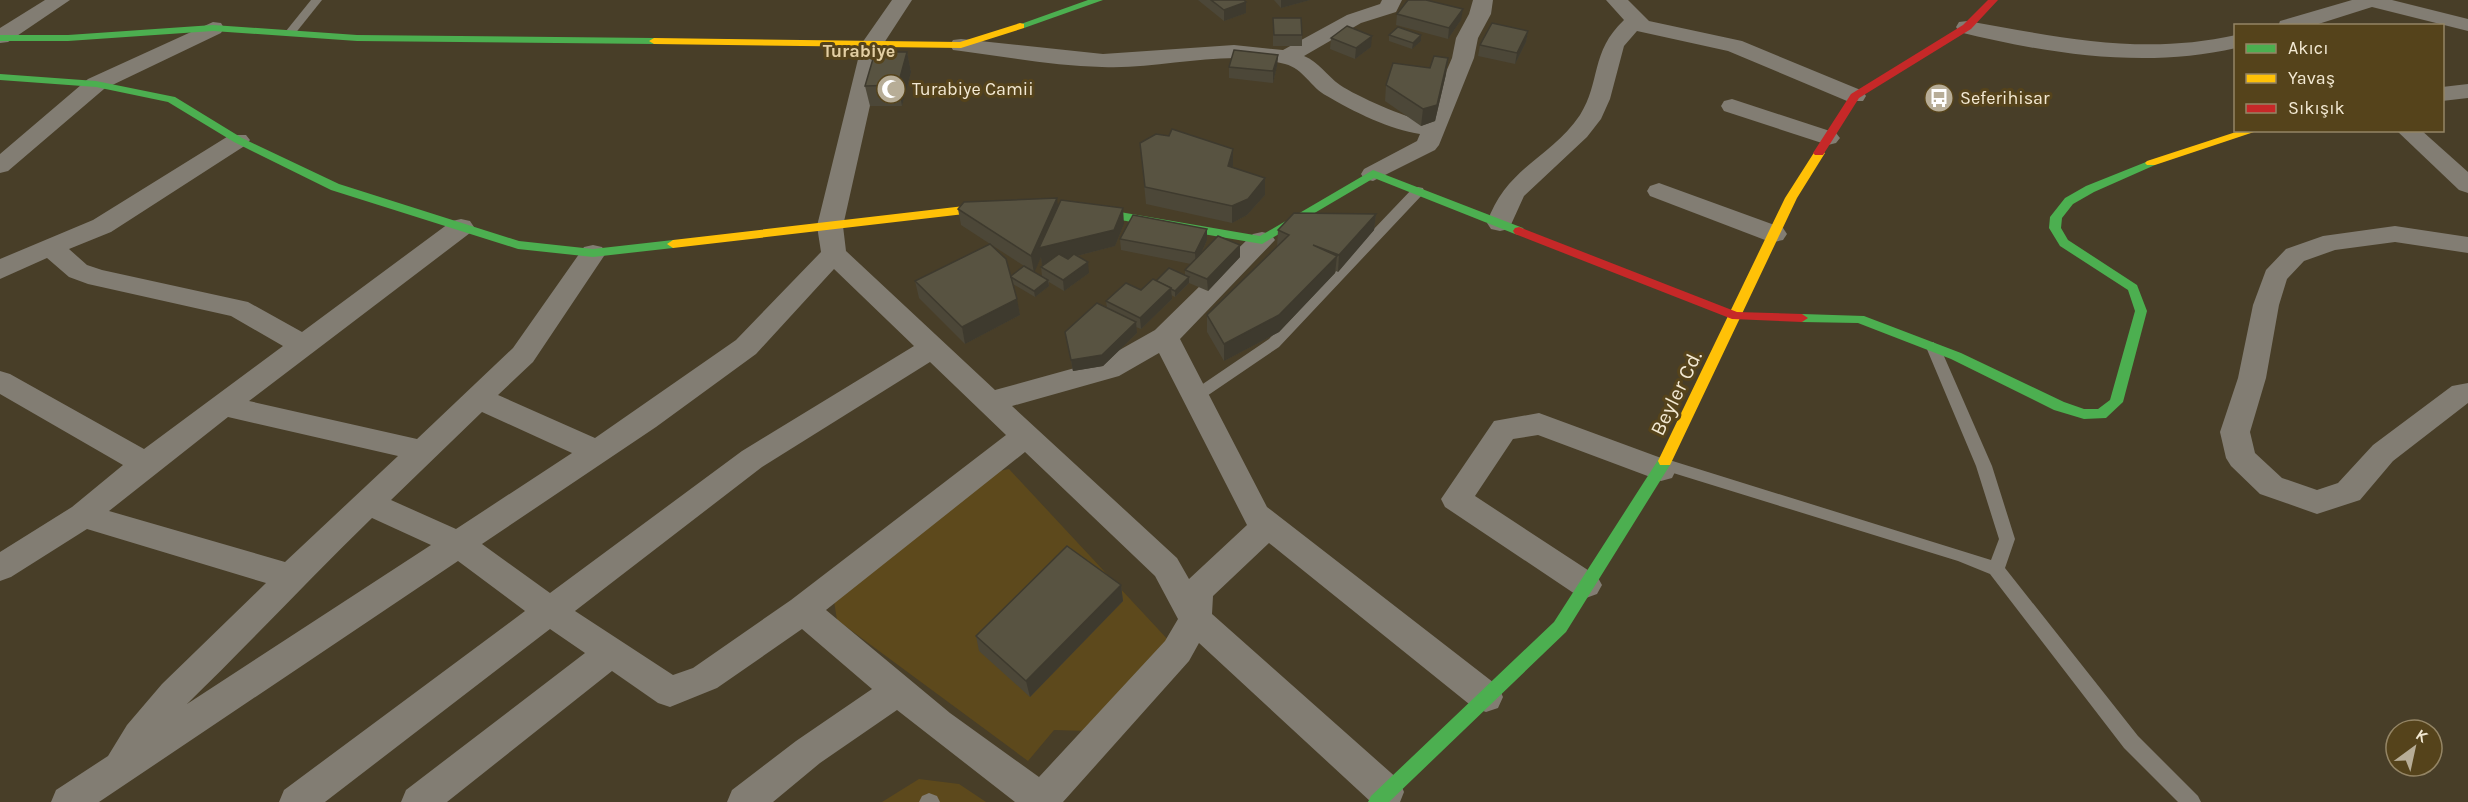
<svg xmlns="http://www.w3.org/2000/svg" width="2468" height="802" font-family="Karla,sans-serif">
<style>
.built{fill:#5d491c}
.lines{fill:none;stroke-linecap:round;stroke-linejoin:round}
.lane{fill:#827d73;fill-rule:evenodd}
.street{fill:#827d73;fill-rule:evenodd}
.fast{fill:#4caf50;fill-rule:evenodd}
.slow{fill:#ffc107;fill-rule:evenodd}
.jam{fill:#c62828;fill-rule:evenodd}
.wall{fill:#4c4738;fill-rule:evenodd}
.shaded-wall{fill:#3e3a2e}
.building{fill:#585341;stroke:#3e3a2e;stroke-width:1.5}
.labels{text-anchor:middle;stroke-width:6;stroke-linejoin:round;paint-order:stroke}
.far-neighbourhood-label{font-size:18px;font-weight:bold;fill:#e3cfa3;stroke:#55431b}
.far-poi-label{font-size:18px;fill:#f3e9d3;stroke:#55431b;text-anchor:start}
.street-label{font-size:21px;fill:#f3e9d3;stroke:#55431b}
</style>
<rect width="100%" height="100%" fill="#483e28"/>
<g class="built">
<path d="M1009,469L1171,643L1089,731L1054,730L1028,761L837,620L833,595L989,473Z"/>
<path d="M919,779L959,784L986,802H882Z"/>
</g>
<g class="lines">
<g class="lane">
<path d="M311,0H322L294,35H286V31Z"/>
<path d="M1418,187L1423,188L1424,191L1423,194L1279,347L1201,400H1191L1189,396L1191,392L1269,339L1413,188Z"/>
<path d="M1933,342L1940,347L1992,466L2015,539L2005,568L2138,736L2198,796L2201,802H2178L2124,748L1990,574L1958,561L1657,468L1655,464L1657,460L1663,458L1991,560L1999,539L1976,466L1926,347Z"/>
<path d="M929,793L937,796L940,802H919L922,796Z"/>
</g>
<g class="street">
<path d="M45,0H70L8,42L0,43V28Z"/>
<path d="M892,0H912L884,43L843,226L846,251L995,390L1100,361L1155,330L1253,234L1262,232L1271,234L1275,240L1180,339L1267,507L1498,686L1503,697L1498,708L1486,712L1474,708L1269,543L1213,596L1212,614L1399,780L1404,792L1400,802H1371L1199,643L1189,661L1063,802H1015L897,710L820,763L773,802H727L732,790L796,741L872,689L802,629L717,688L670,707L658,703L612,671L447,802H401L406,790L585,653L550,629L325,802H279L284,790L525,611L458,561L99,802H51L56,790L108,756L127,725L162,684L266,583L87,529L11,577L0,581V552L72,507L123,465L0,394V371L10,374L144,449L283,346L231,316L88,284L69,277L47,258L0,279V259L93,220L230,135H246L250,140L246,145L111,232L69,249L87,265L102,270L248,302L302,332L452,221L461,219L470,221L474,227L470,233L249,401L417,439L513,348L584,247L593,245L602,247L606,253L533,362L498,395L595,438L736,340L821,252L817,226L862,43ZM834,269L914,346L742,451L550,593L482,544L656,427L756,354ZM1159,353L1247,525L1189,579L1177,558L1012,406L1119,376ZM930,362L1006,435L791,600L693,668L673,675L575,611L762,467ZM482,412L572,453L456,529L391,500ZM228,417L398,456L285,562L109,511ZM1025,452L1155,576L1178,619L1165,641L1039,777L950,713L826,610ZM372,518L431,545L187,704C250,643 309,579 372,518Z"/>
<path d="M1382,0H1402L1396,12L1361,23L1304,56C1319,62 1326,75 1340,85C1356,96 1406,118 1425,121L1452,58L1456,38L1469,14L1473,0H1493L1491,14L1478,38L1474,58L1439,145L1435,150L1373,181L1364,179L1361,174L1364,169L1417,141L1420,134C1391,130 1352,111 1327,96C1310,87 1304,69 1285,64C1226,48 1162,70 1102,67C1055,66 1008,57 961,51L953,50L950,45L953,40L961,39L1103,54L1234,45L1283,50L1347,15L1380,4Z"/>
<path d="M1606,0H1628L1649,21L1742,41L1863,91L1866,96L1863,101H1847L1728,51L1637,31L1624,46L1610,99L1601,119L1587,137L1524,196L1509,229L1500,231L1491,229L1487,223C1506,167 1551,158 1580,115C1601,82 1590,52 1624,20Z"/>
<path d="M2352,0H2392L2468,19V31L2372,7L2312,26H2278L2280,21Z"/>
<path d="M1967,21C2060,37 2142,56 2236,35V48C2145,69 2049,54 1959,32L1956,27L1959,22Z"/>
<path d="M213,22L221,23L224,28L221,33L104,89L8,171L0,173V154L88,79Z"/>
<path d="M2468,84V98L2442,101V87Z"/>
<path d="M1732,99L1836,133L1840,138L1836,143L1828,145L1724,111L1721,106L1724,101Z"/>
<path d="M2396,130H2421L2468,172V193L2459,190Z"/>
<path d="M1659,183L1783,228L1787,234L1783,240L1774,242L1765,240L1650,196L1647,191L1650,186Z"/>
<path d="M2395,226L2468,237V253L2395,242L2335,250L2304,261L2287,279L2279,305L2266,378L2250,432L2255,453L2282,478L2317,490L2338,483L2373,445L2452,386L2468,383V403L2393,461L2360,500L2317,514L2260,494L2231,466L2226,458L2220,432L2238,378L2253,305L2266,270L2286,249L2323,236Z"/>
<path d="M1539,413L1672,462L1676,470L1672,478L1661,481L1538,435L1513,439L1475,496L1597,576L1602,585L1597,594L1586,598L1575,594L1445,507L1441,499L1494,421Z"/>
</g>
<g class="fast">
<path d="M1088,0H1103L1024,28H1016L1015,26Z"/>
<path d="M213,25L357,35L654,38L659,41L654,44L357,41L213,31L68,41H0V35H68Z"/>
<path d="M0,74L96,81L175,97L242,138L339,184L519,241L593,249L673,240L679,244L673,248L593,257L518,249L331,190L234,142L168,102L96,87L0,80Z"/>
<path d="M2151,160L2155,161V165L2094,192L2073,204L2062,218L2061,228L2068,240L2137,285L2147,311L2123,402L2106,418L2084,419L2054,410L1951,359L1858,323L1802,322L1796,318L1802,314L1864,316L1961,353L2064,402L2084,409H2098L2110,400L2135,311L2128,290L2060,246L2049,228L2050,217L2065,198L2086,186Z"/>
<path d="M1373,170L1523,228L1525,231L1519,235L1515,234L1374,178L1262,244L1079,213L1073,209L1079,205L1260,236Z"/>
<path d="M1665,456L1670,457L1672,461L1670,465L1566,632L1389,802H1368L1371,796L1554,622L1660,457Z"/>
</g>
<g class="slow">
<path d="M1020,23L1024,24V28L961,48L654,44L649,41L654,38L960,42Z"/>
<path d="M2242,130H2260L2155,165H2147L2145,163L2147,161Z"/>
<path d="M1819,150L1825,153L1797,198L1672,461L1670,465H1660L1658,461L1785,198L1815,151Z"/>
<path d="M1003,204L1009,208L1007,211L973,213L673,248L667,244L673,240L973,205Z"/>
</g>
<g class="jam">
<path d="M1988,0H1998L1971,29L1859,98L1823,155H1815L1813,153L1851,94L1963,25Z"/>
<path d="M1519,227L1737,312L1802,314L1808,318L1802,322L1732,319L1515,234L1513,231L1515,228Z"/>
</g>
</g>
<g class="wall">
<path d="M1198,0H1244L1246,2V13L1224,21Z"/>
<path d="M1274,0H1310L1281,8Z"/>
<path d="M1397,14L1461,20L1448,39L1396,25Z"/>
<path d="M1273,18L1302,35V46H1273Z"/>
<path d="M1528,31L1526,42L1515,64L1478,56L1480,45Z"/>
<path d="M1389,35L1421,41L1412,49L1389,41Z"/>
<path d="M1331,38L1371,47L1355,59L1330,49Z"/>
<path d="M907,52L911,72L902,106H870L865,86Z"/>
<path d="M1278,55L1277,66L1273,83L1229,78V67Z"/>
<path d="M1448,58L1446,74L1435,121L1421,126L1385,101L1386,85L1430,68Z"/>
<path d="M1140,143L1233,165L1232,167L1265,195L1247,215L1232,223L1146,204Z"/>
<path d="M1058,207L1124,224L1115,246L1077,256L1089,273L1064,291L1049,282V286L1035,297L1013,284L1020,315L965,344L919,298L915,281L1011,276L1024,266L961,225L958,209ZM1041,257L1042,265L1045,264L1041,267L1042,276L1034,272Z"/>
<path d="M1376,214L1374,230L1338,272L1336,271L1335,273L1279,332L1224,361L1207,332V315L1277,247L1278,230Z"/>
<path d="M1120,239L1207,240L1201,254L1240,257L1208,291L1189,283L1175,297L1171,295L1172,299L1141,329L1136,327L1137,333L1103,366L1073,371L1065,332L1107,308L1106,301L1141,290L1156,281L1185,275V270L1191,264L1121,250Z"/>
<path d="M1121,585L1123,601L1030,697L979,651L976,636Z"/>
</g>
<g class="shaded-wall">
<path d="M1281,0H1310L1281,8Z"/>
<path d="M1246,2V13L1224,21V10Z"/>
<path d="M1463,9L1461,20L1448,39L1449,28Z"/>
<path d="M1528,31L1526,42L1515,64L1517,53Z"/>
<path d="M1421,35V41L1412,49L1413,43Z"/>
<path d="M1372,36L1371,47L1355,59L1356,48Z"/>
<path d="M907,52L911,72L902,106L898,85Z"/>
<path d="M1278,55L1277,66L1273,83V71Z"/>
<path d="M1448,58L1446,74L1435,121L1421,126L1423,109Z"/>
<path d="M1233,149V165L1228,182V166Z"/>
<path d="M1265,178V195L1247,215L1232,223V206Z"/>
<path d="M1057,198L1059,214L1123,208L1124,224L1115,246L1042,265L1041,257L1034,273L1031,256Z"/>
<path d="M1376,214L1374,230L1338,272L1339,255Z"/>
<path d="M1207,229V240L1196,265L1195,253Z"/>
<path d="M1240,245V257L1208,291L1207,279Z"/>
<path d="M1337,256L1335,273L1279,332L1224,361V344Z"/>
<path d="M1088,262L1089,273L1064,291L1063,280Z"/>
<path d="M1189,277V283L1175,297V291Z"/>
<path d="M1048,280L1049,286L1035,297L1034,291Z"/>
<path d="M1171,288L1172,299L1141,329L1140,318Z"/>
<path d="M1017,299L1020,315L965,344L962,327Z"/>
<path d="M1136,322L1137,333L1103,366L1073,371L1071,360Z"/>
<path d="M1121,585L1123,601L1030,697L1026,681Z"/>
</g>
<g class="building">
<path d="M1211,0H1244L1246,2L1224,10Z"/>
<path d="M1408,0H1426L1463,9L1449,28L1397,14Z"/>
<path d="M1273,18H1301L1302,35H1274Z"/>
<path d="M1492,23L1528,31L1517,53L1480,45Z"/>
<path d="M1347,26L1372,36L1356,48L1331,38Z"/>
<path d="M1398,27L1421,35L1413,43L1389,35Z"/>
<path d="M1234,50L1278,55L1273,71L1229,67Z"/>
<path d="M875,52H907L898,85L865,86Z"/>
<path d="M1434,56L1448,58L1437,105L1423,109L1386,85L1393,63L1430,68Z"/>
<path d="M1172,129L1233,149L1228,166L1265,178L1248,199L1232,206L1145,187L1140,143L1156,134L1169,136Z"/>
<path d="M1057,198L1031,256L958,209L964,202Z"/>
<path d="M1061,200L1123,208L1114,230L1039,248Z"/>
<path d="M1294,213L1376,214L1339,255L1313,245L1337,256L1279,315L1224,344L1207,315L1289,235L1278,230Z"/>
<path d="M1133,215L1207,229L1195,253L1120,239Z"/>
<path d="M1218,236L1240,245L1207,279L1185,270Z"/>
<path d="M990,244L1006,259L1017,299L962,327L915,281Z"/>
<path d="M1059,254L1068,259L1074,254L1088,262L1063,280L1041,267Z"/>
<path d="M1024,266L1048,280L1034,291L1011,277V276Z"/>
<path d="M1169,268L1189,277L1175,291L1171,289V288L1156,281Z"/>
<path d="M1153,279L1171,288L1140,318L1106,301L1126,283L1141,290Z"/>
<path d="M1097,303L1136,322L1102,355L1071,360L1065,332Z"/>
<path d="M1067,546L1121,585L1026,681L976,636Z"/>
</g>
<defs>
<g id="mosque-disc" transform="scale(1.5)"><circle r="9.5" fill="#b7ad97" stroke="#55431b"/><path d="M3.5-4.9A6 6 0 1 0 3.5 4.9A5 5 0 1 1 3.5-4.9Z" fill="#fff"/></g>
<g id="bus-disc" transform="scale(1.5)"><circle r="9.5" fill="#b7ad97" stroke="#55431b"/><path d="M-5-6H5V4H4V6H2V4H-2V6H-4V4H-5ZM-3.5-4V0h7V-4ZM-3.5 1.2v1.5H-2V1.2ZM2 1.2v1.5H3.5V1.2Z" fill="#fff"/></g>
</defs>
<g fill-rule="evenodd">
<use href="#mosque-disc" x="891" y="89"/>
<use href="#bus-disc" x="1939" y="98"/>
</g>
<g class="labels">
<g class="far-neighbourhood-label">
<text x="859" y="57">Turabiye</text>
</g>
<g class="far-poi-label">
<text x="912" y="95">Turabiye Camii</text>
<text x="1960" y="104">Seferihisar</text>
</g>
<g class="street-label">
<text transform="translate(1676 393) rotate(-64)" y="7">Beyler Cd.</text>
</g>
</g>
<rect x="2234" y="24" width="210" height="108" fill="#55431b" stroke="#948565" stroke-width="1.5"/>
<rect x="2246" y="44" width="30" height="9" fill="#4caf50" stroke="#948565" stroke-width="1.5"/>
<text x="2288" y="54" font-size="18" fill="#f3e9d3">Akıcı</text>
<rect x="2246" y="74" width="30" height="9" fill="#ffc107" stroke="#948565" stroke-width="1.5"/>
<text x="2288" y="84" font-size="18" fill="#f3e9d3">Yavaş</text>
<rect x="2246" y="104" width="30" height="9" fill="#c62828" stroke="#948565" stroke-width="1.5"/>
<text x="2288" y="114" font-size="18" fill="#f3e9d3">Sıkışık</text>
<g transform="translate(2414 748) rotate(33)"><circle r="28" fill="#55431b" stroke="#948565" stroke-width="1.5"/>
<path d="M0-4.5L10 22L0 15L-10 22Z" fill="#b7ad97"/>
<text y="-9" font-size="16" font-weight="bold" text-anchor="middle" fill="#f3e9d3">K</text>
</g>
</svg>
